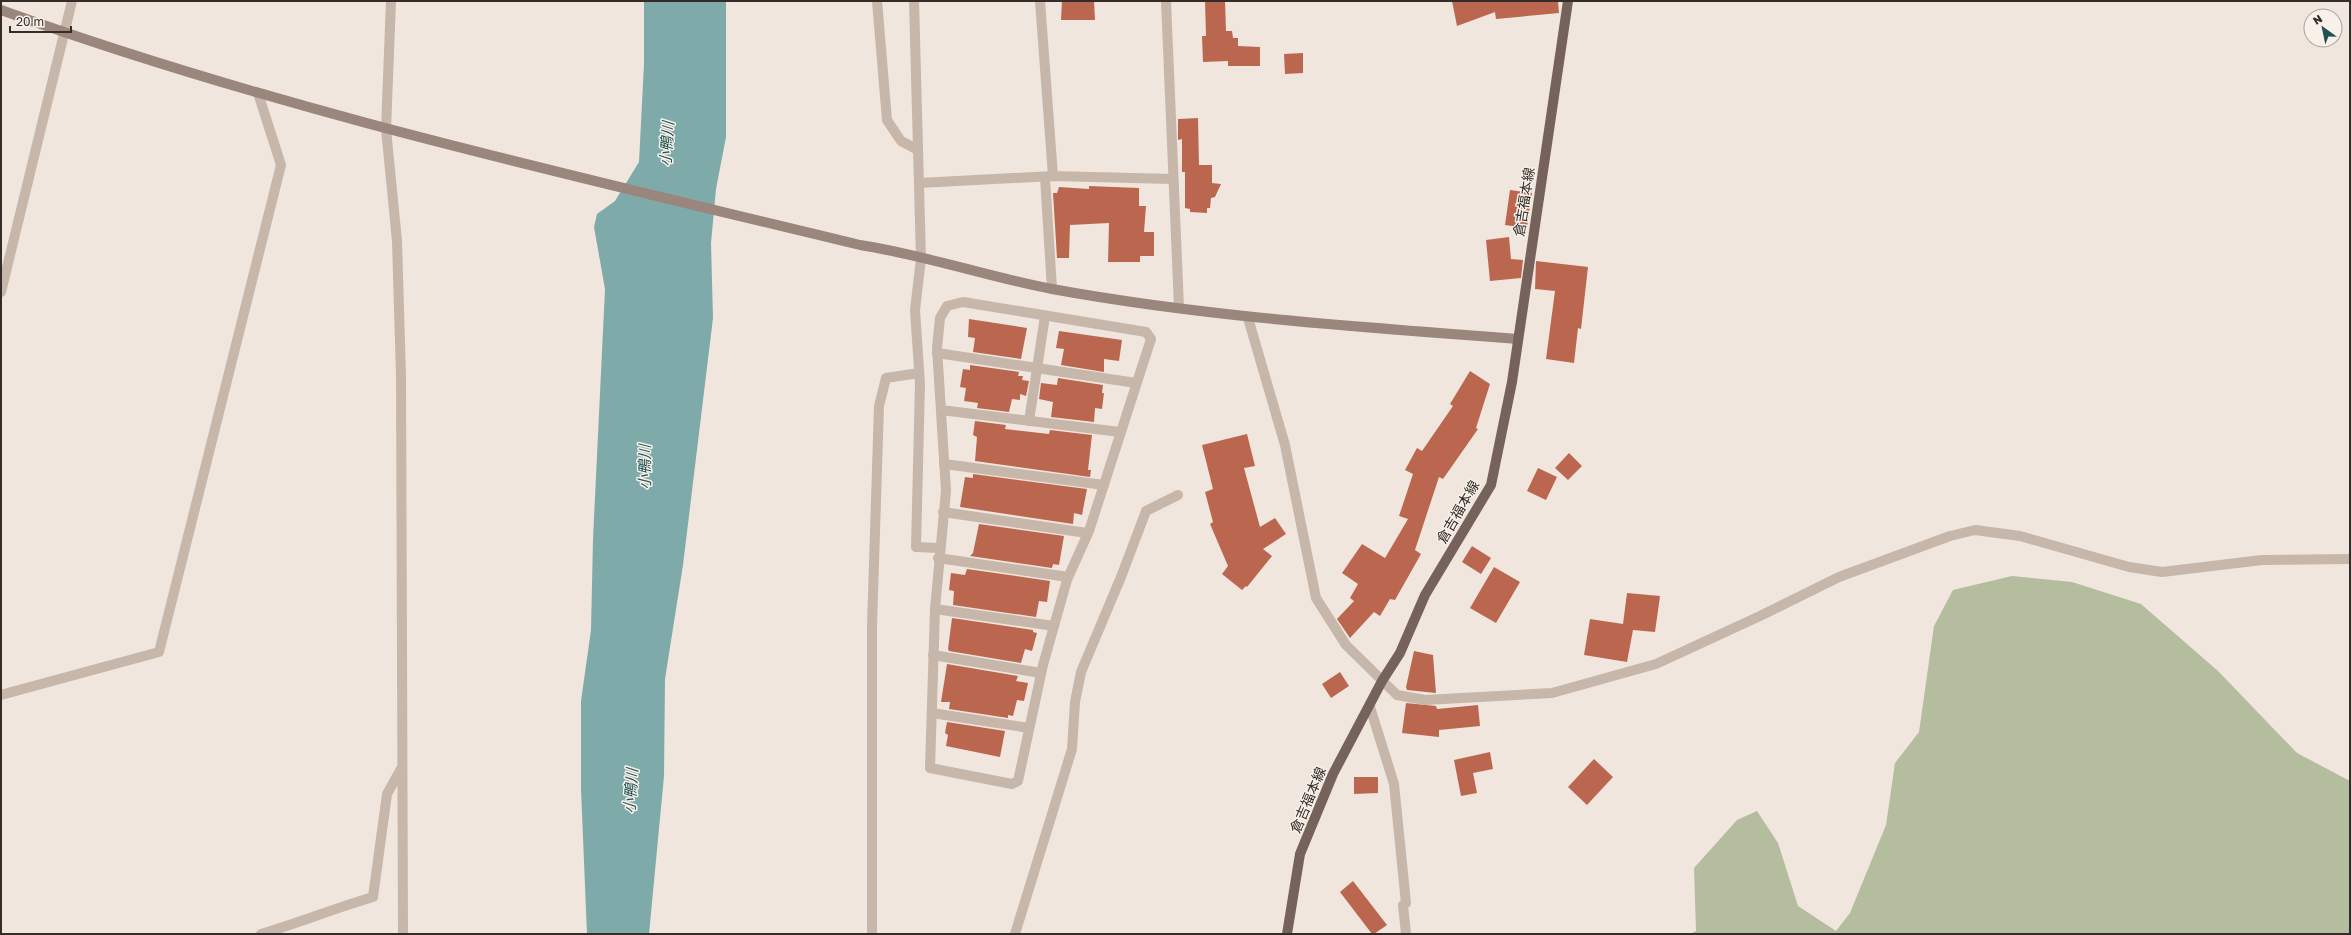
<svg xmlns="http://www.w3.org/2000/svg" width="2351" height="935" font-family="'Golos Text','Noto Sans JP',sans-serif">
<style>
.green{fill:#b4bd9e}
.water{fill:#7faaaa}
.building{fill:#bb6750}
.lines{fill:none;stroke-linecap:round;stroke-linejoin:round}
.lane{stroke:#c7b6aa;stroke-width:10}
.street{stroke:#c7b6aa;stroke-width:10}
.secondary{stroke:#9a867c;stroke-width:10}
.primary{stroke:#75635b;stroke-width:10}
.labels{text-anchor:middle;stroke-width:3;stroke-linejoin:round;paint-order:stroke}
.street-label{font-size:14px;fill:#352c29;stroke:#f8f1e9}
.water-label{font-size:15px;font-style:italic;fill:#225153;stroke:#f8f1e9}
</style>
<rect width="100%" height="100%" fill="#f0e6dd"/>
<path class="green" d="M2012,576L2072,582L2141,604L2218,671L2297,753L2350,781V934H1690L1696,931L1694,868L1737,820L1757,811L1778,843L1798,906L1836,931L1850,913L1886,825L1895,763L1919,732L1934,626L1953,590Z"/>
<path class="water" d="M644,1H726V137L716,189L711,243L713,318L683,565L665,679L664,776L649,934H587L581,789V701L591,630L593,539L605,289L594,227L597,214L615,201L639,162L644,64Z"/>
<g class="building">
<path d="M1062,1H1094L1095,20H1061Z"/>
<path d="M1205,1H1225L1226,31H1232L1233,38H1238V46L1260,47V66H1228V61L1203,62L1202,36H1206Z"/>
<path d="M1452,1H1558L1559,13L1496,19L1495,12L1457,26Z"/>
<path d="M1303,53V73L1285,74L1284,54Z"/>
<path d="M1198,118L1199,165H1212V183L1221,184L1215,197L1211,198L1210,208H1207V213L1190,212V209L1185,208V172H1182V139L1178,140V119Z"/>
<path d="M1089,186L1139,188V206H1146L1144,232H1154V256H1140V262H1108L1109,223L1070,225L1069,258H1057L1053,193H1057L1059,187L1089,189Z"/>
<path d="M1510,190L1532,193L1527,228L1505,225Z"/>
<path d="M1509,237L1511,259L1523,260L1521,278L1490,281L1486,240Z"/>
<path d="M1536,261L1588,267L1581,329L1578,328L1574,363L1546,359L1555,291L1535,289Z"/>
<path d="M969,319L1027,328L1021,359L973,352L975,338L968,337Z"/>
<path d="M1059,331L1122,340L1119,361L1104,359V372L1061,365L1064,349L1056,348Z"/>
<path d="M970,365L1019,372L1018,376H1023L1022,380L1029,381L1026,396L1020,394V400L1012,399L1009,412L977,408L978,403L964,401L966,388L960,387L963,369L970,370Z"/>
<path d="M1470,371L1490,384L1476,428L1478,429L1443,479L1439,477L1415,550L1421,554L1395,600L1390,599L1380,616L1374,612L1350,638L1337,619L1354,601L1350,598L1358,584L1342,573L1362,544L1385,558L1408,519L1399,516L1413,474L1405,470L1417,448L1422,451L1453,406L1450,404Z"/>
<path d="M1058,378L1103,385L1102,393H1104L1102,409L1095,408L1094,422L1051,417L1053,402L1039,399L1041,383L1057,385Z"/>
<path d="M975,421L1006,425L1005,429L1049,434L1050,430L1092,435L1088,470H1091L1090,477L975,461L977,437L973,435Z"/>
<path d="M1247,434L1255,466L1244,468L1260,527L1275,518L1286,534L1263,549L1272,556L1247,587L1246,586L1242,590L1222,574L1228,566L1210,524L1213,522L1205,492L1213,489L1202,445Z"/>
<path d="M1569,453L1582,466L1568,480L1555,468Z"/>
<path d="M1538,468L1557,477L1546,500L1527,491Z"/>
<path d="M973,474L1087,489L1082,515L1074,513L1073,524L960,507L965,477L973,478Z"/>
<path d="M979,524L1064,536L1059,565L1053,564L1052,568L970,556L973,553Z"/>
<path d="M1472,546L1491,558L1481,574L1462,562Z"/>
<path d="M1494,567L1520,582L1496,623L1470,608Z"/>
<path d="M967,569L1050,581L1047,602L1039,601L1036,617L953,605L954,591L949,590L951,573L965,575Z"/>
<path d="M1627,593L1660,596L1655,632L1633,630L1627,662L1584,655L1590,619L1623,624Z"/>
<path d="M952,618L1033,630V632L1037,633L1032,651L1025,649L1021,663L949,651L948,649Z"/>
<path d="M1414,651L1433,655L1436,693L1407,690L1406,687Z"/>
<path d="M947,664L1018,676L1016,681L1028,683L1024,701L1017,700L1013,716L1008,715V718L949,709L950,702H941Z"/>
<path d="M1340,672L1349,686L1331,698L1322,684Z"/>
<path d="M1406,703L1436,706L1437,709L1478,705L1480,726L1439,730V737L1402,733Z"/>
<path d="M947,722L1005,731L1000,757L946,746L948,735L945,733Z"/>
<path d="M1490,752L1493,769L1473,773L1477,793L1461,796L1454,760Z"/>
<path d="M1594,759L1613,777L1587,805L1568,787Z"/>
<path d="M1354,777H1378V793L1354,794Z"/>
<path d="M1353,881L1387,925L1374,934H1372L1340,892Z"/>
</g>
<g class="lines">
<path class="lane" d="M1045,177L1052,289"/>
<g class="street">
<path d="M391,1L386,129L397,241L401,376L403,934"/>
<path d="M877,1L887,120L901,141L918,150"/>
<path d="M914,1L921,259L915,310L920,384L916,547L939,548"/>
<path d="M1040,1L1053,176"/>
<path d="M1166,1L1179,308"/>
<path d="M919,183L1053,176L1173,179"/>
<path d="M1,292L72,1"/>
<path d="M963,302L1146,332L1151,339L1089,531L1067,580L1043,665L1018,781L1012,784L930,768L935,609L946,491L937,348L940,318L947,306Z"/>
<path d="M1248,318L1285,445L1316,598L1346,645L1397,695L1425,700L1552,693L1656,664L1760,616L1839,577L1950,536L1975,530L2020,536L2129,567L2162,572L2262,560L2350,559"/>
<path d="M937,353L1136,383"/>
<path d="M941,410L1120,432"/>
<path d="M1029,421L1045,316"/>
<path d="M944,464L1104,485"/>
<path d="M943,512L1087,533"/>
<path d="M938,558L1068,577"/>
<path d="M935,609L1054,626"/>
<path d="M933,655L1041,673"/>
<path d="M1,695L159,652L281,165L258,93"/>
<path d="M1370,707L1394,784L1406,903L1403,905L1406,934"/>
<path d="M932,713L1029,728"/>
<path d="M261,934C299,923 335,908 373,897L387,794L401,769"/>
<path d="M872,934V626L879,406L886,378L919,373"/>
<path d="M1015,934L1072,749L1075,702L1081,672L1121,577L1146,511L1178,495"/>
</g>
<path class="secondary" d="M1,10C281,111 572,175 860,245C925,255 988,277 1052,289C1206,317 1361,327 1517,339"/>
<path class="primary" d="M1287,934L1300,854L1333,774L1382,681L1400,653L1425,595L1491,485L1512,382L1568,1"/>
</g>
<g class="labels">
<g class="street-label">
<text transform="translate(1524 202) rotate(-81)" y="5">倉吉福本線</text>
<text transform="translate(1458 512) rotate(-60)" y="5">倉吉福本線</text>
<text transform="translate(1308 800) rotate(-67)" y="5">倉吉福本線</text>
</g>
<g class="water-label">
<text transform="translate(667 144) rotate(-86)" y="5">小鴨川</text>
<text transform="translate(645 467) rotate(-90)" y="5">小鴨川</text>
<text transform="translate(631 791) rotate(-86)" y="5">小鴨川</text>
</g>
</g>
<rect width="2351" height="935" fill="none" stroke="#352c29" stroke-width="4"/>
<g transform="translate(2323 28) rotate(327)"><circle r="19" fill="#f8f1e9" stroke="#aaa29c"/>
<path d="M0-3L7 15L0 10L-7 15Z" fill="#225153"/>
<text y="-6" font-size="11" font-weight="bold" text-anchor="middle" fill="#352c29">N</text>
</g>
<path d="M10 26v6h61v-6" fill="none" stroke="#352c29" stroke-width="2"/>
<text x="16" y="26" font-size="12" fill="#352c29" stroke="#f8f1e9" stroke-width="3" paint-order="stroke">20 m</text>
</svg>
